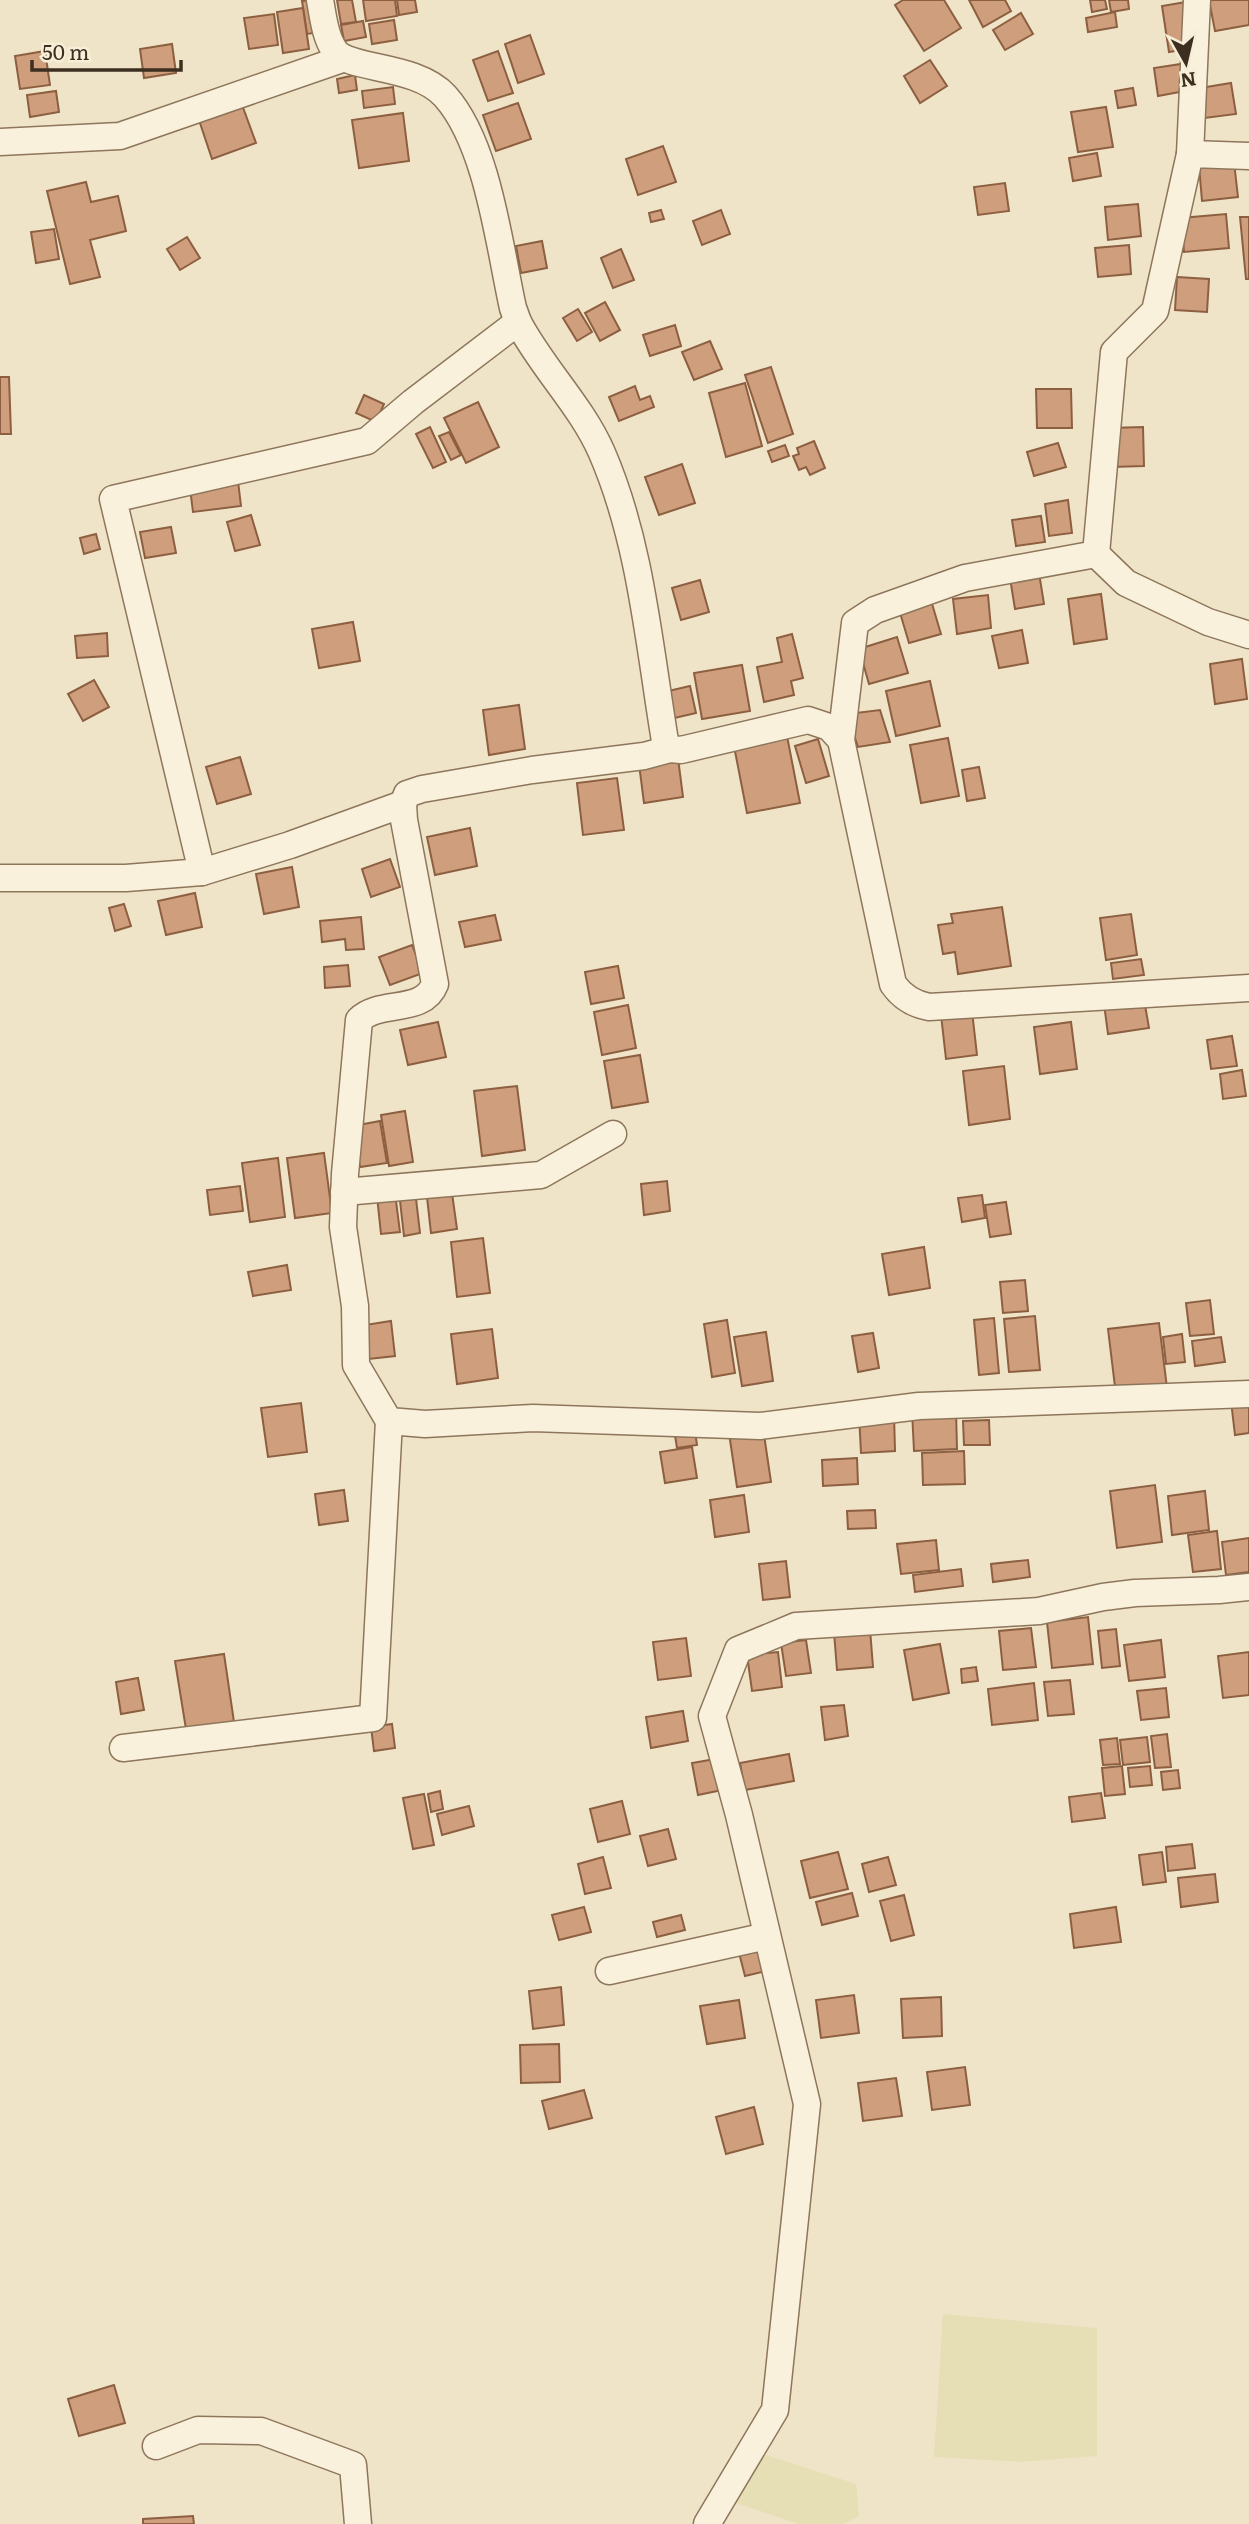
<svg xmlns="http://www.w3.org/2000/svg" width="1249" height="2524" font-family="Literata,serif">
<style>
.farmland{fill:#e6deb5}
.building{fill:#cf9f7d;stroke:#8d5f41;stroke-width:2}
.lines{fill:none;stroke-linecap:round;stroke-linejoin:round}
.minor-casing{stroke:#8d765c;stroke-width:29}
.minor{stroke:#faf1dc;stroke-width:26}
</style>
<rect width="100%" height="100%" fill="#f0e4c8"/>
<g class="farmland">
<path d="M943,2314L1097,2328V2456L1021,2462L934,2457Z"/>
<path d="M763,2454L856,2484L859,2516L844,2524H799L733,2502Z"/>
</g>
<g class="building">
<path d="M318,0L322,32L307,34L302,1Z"/>
<path d="M337,0H352L356,22L341,24Z"/>
<path d="M363,0H395L397,16L366,21Z"/>
<path d="M397,0H415L417,12L399,15Z"/>
<path d="M903,0H944L961,28L924,51L895,5Z"/>
<path d="M969,0H1005L1011,11L983,27Z"/>
<path d="M1090,0H1105L1107,9L1092,12Z"/>
<path d="M1109,0H1128L1129,9L1111,12Z"/>
<path d="M1209,0H1249V25L1215,31Z"/>
<path d="M1186,2L1193,48L1169,52L1162,6Z"/>
<path d="M303,8L309,49L283,53L277,12Z"/>
<path d="M1115,12L1117,27L1088,32L1086,18Z"/>
<path d="M1021,13L1033,34L1005,50L993,30Z"/>
<path d="M274,14L278,45L249,49L244,18Z"/>
<path d="M394,20L397,40L372,44L369,24Z"/>
<path d="M363,21L366,37L344,41L341,25Z"/>
<path d="M530,35L544,74L518,83L505,44Z"/>
<path d="M172,44L176,73L144,78L140,49Z"/>
<path d="M45,51L50,85L20,89L15,56Z"/>
<path d="M498,51L513,93L488,101L473,60Z"/>
<path d="M930,60L947,86L920,103L904,76Z"/>
<path d="M1181,64L1185,91L1158,96L1154,68Z"/>
<path d="M355,75L357,90L339,93L337,79Z"/>
<path d="M1231,83L1236,114L1205,118L1200,88Z"/>
<path d="M393,87L395,104L364,108L362,91Z"/>
<path d="M1133,88L1136,105L1118,108L1115,91Z"/>
<path d="M56,91L59,112L30,117L27,95Z"/>
<path d="M241,102L256,143L212,159L198,117Z"/>
<path d="M518,103L531,139L496,151L483,115Z"/>
<path d="M1106,107L1113,147L1078,152L1071,112Z"/>
<path d="M403,113L409,161L359,168L352,120Z"/>
<path d="M663,146L676,182L638,195L626,159Z"/>
<path d="M1097,153L1101,176L1073,181L1069,158Z"/>
<path d="M1234,162L1238,197L1202,201L1199,166Z"/>
<path d="M86,182L91,202L118,196L126,231L90,240L100,277L70,284L47,191Z"/>
<path d="M1005,183L1009,211L978,215L974,187Z"/>
<path d="M1138,204L1141,236L1108,240L1105,207Z"/>
<path d="M661,210L664,219L651,222L649,213Z"/>
<path d="M721,210L730,234L702,245L693,221Z"/>
<path d="M1226,214L1229,248L1184,252L1181,218Z"/>
<path d="M1240,217H1249V279H1246Z"/>
<path d="M54,229L59,259L36,263L31,232Z"/>
<path d="M187,237L200,258L180,270L167,249Z"/>
<path d="M542,241L547,268L521,273L516,246Z"/>
<path d="M1129,245L1131,274L1098,277L1095,248Z"/>
<path d="M621,249L634,280L613,288L601,258Z"/>
<path d="M1177,277L1209,279L1207,312L1175,310Z"/>
<path d="M605,302L620,330L600,341L585,313Z"/>
<path d="M578,309L592,332L577,341L563,318Z"/>
<path d="M675,325L681,346L650,356L643,335Z"/>
<path d="M710,341L722,369L694,380L682,352Z"/>
<path d="M771,367L793,434L768,443L745,375Z"/>
<path d="M0,377H9L11,434H0Z"/>
<path d="M745,383L762,446L726,457L709,393Z"/>
<path d="M635,386L640,400L650,396L654,407L619,421L609,397Z"/>
<path d="M1036,389H1071L1072,428H1037Z"/>
<path d="M364,395L384,404L376,422L356,413Z"/>
<path d="M478,402L499,447L466,463L444,418Z"/>
<path d="M430,427L446,462L433,468L416,434Z"/>
<path d="M1143,427L1144,466L1111,467L1110,428Z"/>
<path d="M449,432L461,455L451,460L439,436Z"/>
<path d="M814,441L825,468L810,475L806,467L799,470L793,456L799,454L797,448Z"/>
<path d="M1058,443L1066,467L1034,476L1027,452Z"/>
<path d="M785,445L789,456L772,462L768,451Z"/>
<path d="M682,464L695,503L659,515L645,477Z"/>
<path d="M238,481L241,506L193,512L190,488Z"/>
<path d="M1068,500L1072,533L1049,536L1045,504Z"/>
<path d="M251,515L260,545L235,551L227,522Z"/>
<path d="M1041,516L1045,542L1016,546L1012,520Z"/>
<path d="M171,527L176,553L145,558L140,532Z"/>
<path d="M96,534L100,549L84,554L80,538Z"/>
<path d="M1039,573L1044,604L1015,609L1010,578Z"/>
<path d="M700,580L709,612L681,620L672,588Z"/>
<path d="M1101,594L1107,639L1074,644L1068,599Z"/>
<path d="M988,595L991,628L957,634L953,599Z"/>
<path d="M930,597L941,634L909,643L898,606Z"/>
<path d="M353,622L360,661L319,668L312,629Z"/>
<path d="M1022,630L1028,663L999,668L992,636Z"/>
<path d="M107,633L108,656L77,658L75,636Z"/>
<path d="M792,634L803,678L791,681L794,695L764,702L757,667L782,662L777,638Z"/>
<path d="M897,637L908,673L869,684L859,649Z"/>
<path d="M1242,659L1247,699L1215,704L1210,664Z"/>
<path d="M742,665L750,711L702,719L694,673Z"/>
<path d="M94,680L109,707L83,721L68,694Z"/>
<path d="M930,681L940,726L896,736L886,691Z"/>
<path d="M690,686L696,713L670,719L664,692Z"/>
<path d="M519,705L525,749L489,755L483,710Z"/>
<path d="M880,710L890,742L858,747L847,714Z"/>
<path d="M787,736L800,803L747,813L734,746Z"/>
<path d="M948,738L959,796L921,803L910,745Z"/>
<path d="M818,739L829,776L806,783L795,746Z"/>
<path d="M240,757L251,794L217,804L206,767Z"/>
<path d="M678,758L683,797L644,803L639,764Z"/>
<path d="M979,767L985,798L967,801L962,770Z"/>
<path d="M617,778L624,830L583,835L577,783Z"/>
<path d="M470,828L477,866L435,875L427,837Z"/>
<path d="M390,859L400,887L371,897L362,869Z"/>
<path d="M292,867L299,907L264,914L256,874Z"/>
<path d="M195,893L202,927L166,935L158,901Z"/>
<path d="M124,904L131,926L115,931L109,908Z"/>
<path d="M1002,907L1011,966L958,974L955,952L943,954L938,925L953,923L951,914Z"/>
<path d="M1131,914L1137,955L1106,960L1100,918Z"/>
<path d="M495,915L501,940L465,947L459,922Z"/>
<path d="M361,917L364,949L346,950L345,939L322,942L320,921Z"/>
<path d="M412,945L423,973L390,985L379,957Z"/>
<path d="M1141,959L1144,975L1113,979L1111,963Z"/>
<path d="M348,965L350,986L325,988L324,967Z"/>
<path d="M618,966L624,998L591,1004L585,972Z"/>
<path d="M1144,999L1149,1028L1108,1034L1104,1004Z"/>
<path d="M628,1005L636,1048L602,1055L594,1012Z"/>
<path d="M972,1011L977,1055L946,1059L941,1015Z"/>
<path d="M438,1022L446,1057L408,1065L400,1030Z"/>
<path d="M1071,1022L1077,1069L1040,1074L1034,1027Z"/>
<path d="M1232,1036L1237,1066L1211,1069L1207,1040Z"/>
<path d="M640,1055L648,1102L612,1108L604,1061Z"/>
<path d="M1004,1066L1010,1119L969,1125L963,1071Z"/>
<path d="M1242,1070L1246,1096L1223,1099L1220,1074Z"/>
<path d="M517,1086L525,1150L482,1156L474,1091Z"/>
<path d="M405,1111L413,1162L389,1166L381,1115Z"/>
<path d="M380,1121L387,1163L360,1167L353,1126Z"/>
<path d="M324,1153L332,1213L295,1218L287,1158Z"/>
<path d="M278,1158L285,1217L250,1222L242,1163Z"/>
<path d="M667,1181L670,1211L644,1215L641,1184Z"/>
<path d="M240,1186L243,1211L210,1215L207,1190Z"/>
<path d="M415,1190L420,1233L404,1236L399,1192Z"/>
<path d="M395,1193L400,1232L381,1234L377,1196Z"/>
<path d="M452,1193L457,1229L431,1233L427,1197Z"/>
<path d="M982,1195L985,1218L962,1222L958,1198Z"/>
<path d="M1006,1202L1011,1234L990,1237L985,1205Z"/>
<path d="M483,1238L490,1293L457,1297L451,1242Z"/>
<path d="M924,1247L930,1288L889,1295L882,1254Z"/>
<path d="M287,1265L291,1290L253,1296L248,1272Z"/>
<path d="M1025,1280L1028,1311L1003,1313L1000,1282Z"/>
<path d="M1210,1300L1214,1334L1190,1336L1186,1303Z"/>
<path d="M1035,1316L1040,1370L1009,1372L1004,1319Z"/>
<path d="M994,1318L999,1373L979,1375L974,1320Z"/>
<path d="M727,1320L735,1373L712,1377L704,1324Z"/>
<path d="M391,1321L395,1356L369,1359L365,1325Z"/>
<path d="M1159,1323L1167,1388L1116,1395L1108,1329Z"/>
<path d="M492,1329L498,1378L457,1384L451,1334Z"/>
<path d="M766,1332L773,1381L742,1386L734,1337Z"/>
<path d="M873,1333L879,1368L858,1372L852,1336Z"/>
<path d="M1182,1334L1185,1362L1166,1364L1163,1337Z"/>
<path d="M1221,1337L1225,1362L1195,1366L1192,1341Z"/>
<path d="M1249,1399V1433L1235,1435L1231,1401Z"/>
<path d="M301,1403L307,1452L268,1457L261,1408Z"/>
<path d="M956,1410L957,1449L914,1451L912,1411Z"/>
<path d="M894,1413L895,1451L861,1453L859,1414Z"/>
<path d="M989,1420L990,1445H964L963,1421Z"/>
<path d="M694,1425L697,1445L677,1448L674,1429Z"/>
<path d="M763,1428L771,1482L737,1487L729,1433Z"/>
<path d="M692,1447L697,1478L665,1483L660,1452Z"/>
<path d="M964,1451L965,1484L923,1485L922,1453Z"/>
<path d="M857,1458L858,1484L823,1486L822,1460Z"/>
<path d="M1155,1485L1162,1542L1117,1548L1110,1491Z"/>
<path d="M344,1490L348,1521L319,1525L315,1494Z"/>
<path d="M1205,1491L1209,1530L1172,1535L1168,1496Z"/>
<path d="M744,1495L749,1532L715,1537L710,1500Z"/>
<path d="M875,1510L876,1528L848,1529L847,1511Z"/>
<path d="M1217,1531L1221,1569L1193,1572L1188,1535Z"/>
<path d="M1249,1538V1572L1226,1575L1222,1542Z"/>
<path d="M936,1540L939,1570L901,1574L897,1544Z"/>
<path d="M1028,1560L1030,1577L993,1582L991,1564Z"/>
<path d="M786,1561L790,1597L763,1600L759,1564Z"/>
<path d="M961,1569L963,1586L915,1592L913,1575Z"/>
<path d="M1088,1617L1093,1664L1052,1668L1047,1622Z"/>
<path d="M1031,1628L1036,1667L1003,1670L999,1631Z"/>
<path d="M870,1629L873,1667L837,1670L834,1632Z"/>
<path d="M1116,1629L1120,1666L1102,1668L1098,1631Z"/>
<path d="M686,1638L691,1676L658,1680L653,1642Z"/>
<path d="M806,1640L811,1673L786,1676L781,1643Z"/>
<path d="M1161,1640L1165,1677L1129,1681L1124,1645Z"/>
<path d="M940,1644L949,1693L913,1700L904,1650Z"/>
<path d="M778,1652L782,1687L752,1691L747,1655Z"/>
<path d="M1249,1652V1695L1223,1698L1218,1656Z"/>
<path d="M224,1654L234,1722L186,1729L175,1661Z"/>
<path d="M976,1667L978,1681L962,1683L961,1669Z"/>
<path d="M138,1678L144,1710L121,1714L116,1682Z"/>
<path d="M1070,1680L1074,1714L1048,1716L1044,1682Z"/>
<path d="M1034,1683L1038,1720L992,1725L988,1689Z"/>
<path d="M1166,1688L1169,1717L1141,1720L1137,1691Z"/>
<path d="M844,1705L848,1736L825,1740L821,1707Z"/>
<path d="M683,1711L688,1741L651,1748L646,1717Z"/>
<path d="M392,1724L395,1748L374,1751L371,1727Z"/>
<path d="M1167,1734L1171,1767L1155,1768L1151,1736Z"/>
<path d="M1147,1737L1150,1762L1123,1765L1120,1740Z"/>
<path d="M1117,1738L1120,1764L1103,1765L1100,1740Z"/>
<path d="M789,1754L794,1781L745,1790L740,1763Z"/>
<path d="M721,1758L727,1789L698,1795L692,1763Z"/>
<path d="M1122,1766L1125,1794L1105,1796L1102,1768Z"/>
<path d="M1150,1766L1152,1785L1130,1787L1128,1768Z"/>
<path d="M1178,1770L1180,1788L1163,1790L1161,1772Z"/>
<path d="M440,1791L443,1809L431,1812L428,1794Z"/>
<path d="M1101,1793L1105,1818L1072,1822L1069,1797Z"/>
<path d="M424,1794L434,1845L413,1849L403,1798Z"/>
<path d="M622,1801L630,1834L598,1842L590,1809Z"/>
<path d="M469,1806L474,1826L442,1835L437,1814Z"/>
<path d="M668,1829L676,1859L648,1866L640,1836Z"/>
<path d="M1192,1844L1195,1868L1168,1871L1166,1847Z"/>
<path d="M838,1852L848,1889L810,1898L801,1861Z"/>
<path d="M1162,1852L1166,1882L1143,1885L1139,1855Z"/>
<path d="M603,1857L611,1888L585,1894L578,1864Z"/>
<path d="M888,1857L896,1885L869,1892L862,1864Z"/>
<path d="M1215,1874L1218,1902L1181,1907L1178,1878Z"/>
<path d="M852,1893L858,1916L822,1925L816,1902Z"/>
<path d="M904,1895L914,1935L891,1941L880,1901Z"/>
<path d="M584,1907L591,1932L559,1940L552,1915Z"/>
<path d="M1116,1907L1121,1942L1074,1948L1070,1914Z"/>
<path d="M681,1915L685,1930L657,1937L653,1922Z"/>
<path d="M763,1943L770,1970L745,1976L738,1949Z"/>
<path d="M561,1987L564,2025L533,2029L529,1991Z"/>
<path d="M854,1995L859,2033L821,2038L816,2000Z"/>
<path d="M941,1997L942,2036L903,2038L901,1999Z"/>
<path d="M739,2000L745,2038L707,2044L700,2006Z"/>
<path d="M559,2044L560,2082L521,2083L520,2045Z"/>
<path d="M965,2067L970,2105L932,2110L927,2072Z"/>
<path d="M896,2078L902,2116L863,2121L858,2083Z"/>
<path d="M584,2090L592,2118L549,2129L542,2101Z"/>
<path d="M754,2107L763,2144L726,2154L716,2117Z"/>
<path d="M114,2385L125,2423L79,2436L68,2399Z"/>
<path d="M193,2516L194,2524H143V2519Z"/>
</g>
<g class="lines">
<g class="minor-casing">
<g id="minor">
<path d="M320,0C323,16 325,37 335,51C348,70 416,64 445,96C488,144 499,245 513,308L518,322C542,368 581,405 602,453C641,543 649,645 665,741L670,749L681,750L808,720L829,727L841,740L893,984C902,997 913,1004 929,1007L1249,988"/>
<path d="M0,142L120,136L342,59"/>
<path d="M1190,154L1197,0"/>
<path d="M1096,554L1114,352L1155,311L1190,154L1249,156"/>
<path d="M1096,554L1126,583L1208,622L1249,635"/>
<path d="M841,740L855,623L875,610L965,578L1096,554"/>
<path d="M670,749L644,756L532,770L422,789L407,794L403,804L404,820L435,984C423,1015 380,999 359,1020L345,1174L343,1227L355,1306L356,1365L389,1421L425,1424L533,1418L760,1426L919,1406L1249,1394"/>
<path d="M202,872L113,499L367,441L413,402L518,322"/>
<path d="M0,878H126L202,872L290,845L403,804"/>
<path d="M344,1192L541,1175L613,1134"/>
<path d="M123,1748L373,1718L389,1421"/>
<path d="M609,1971L767,1936"/>
<path d="M156,2446L198,2430L261,2431L353,2465L358,2524"/>
<path d="M707,2524L775,2410L807,2104L739,1815L712,1716L738,1650L796,1626L1039,1611L1103,1597L1135,1593L1219,1590L1249,1587"/>
</g>
</g>
<use href="#minor" class="minor"/>
</g>
<g transform="translate(1186 63) rotate(172)" stroke="#f7eed8" stroke-width="5" paint-order="stroke">
<path d="M0-5L12 26L0 18L-12 26Z" fill="#3d2e20"/>
<text y="-10" font-size="19" font-weight="bold" text-anchor="middle" fill="#3d2e20">N</text>
</g>
<path d="M32 60v10h149v-10" fill="none" stroke="#3d2e20" stroke-width="3.5"/>
<text x="42" y="60" font-size="21" fill="#3d2e20" stroke="#f7eed8" stroke-width="5" paint-order="stroke">50 m</text>
</svg>
